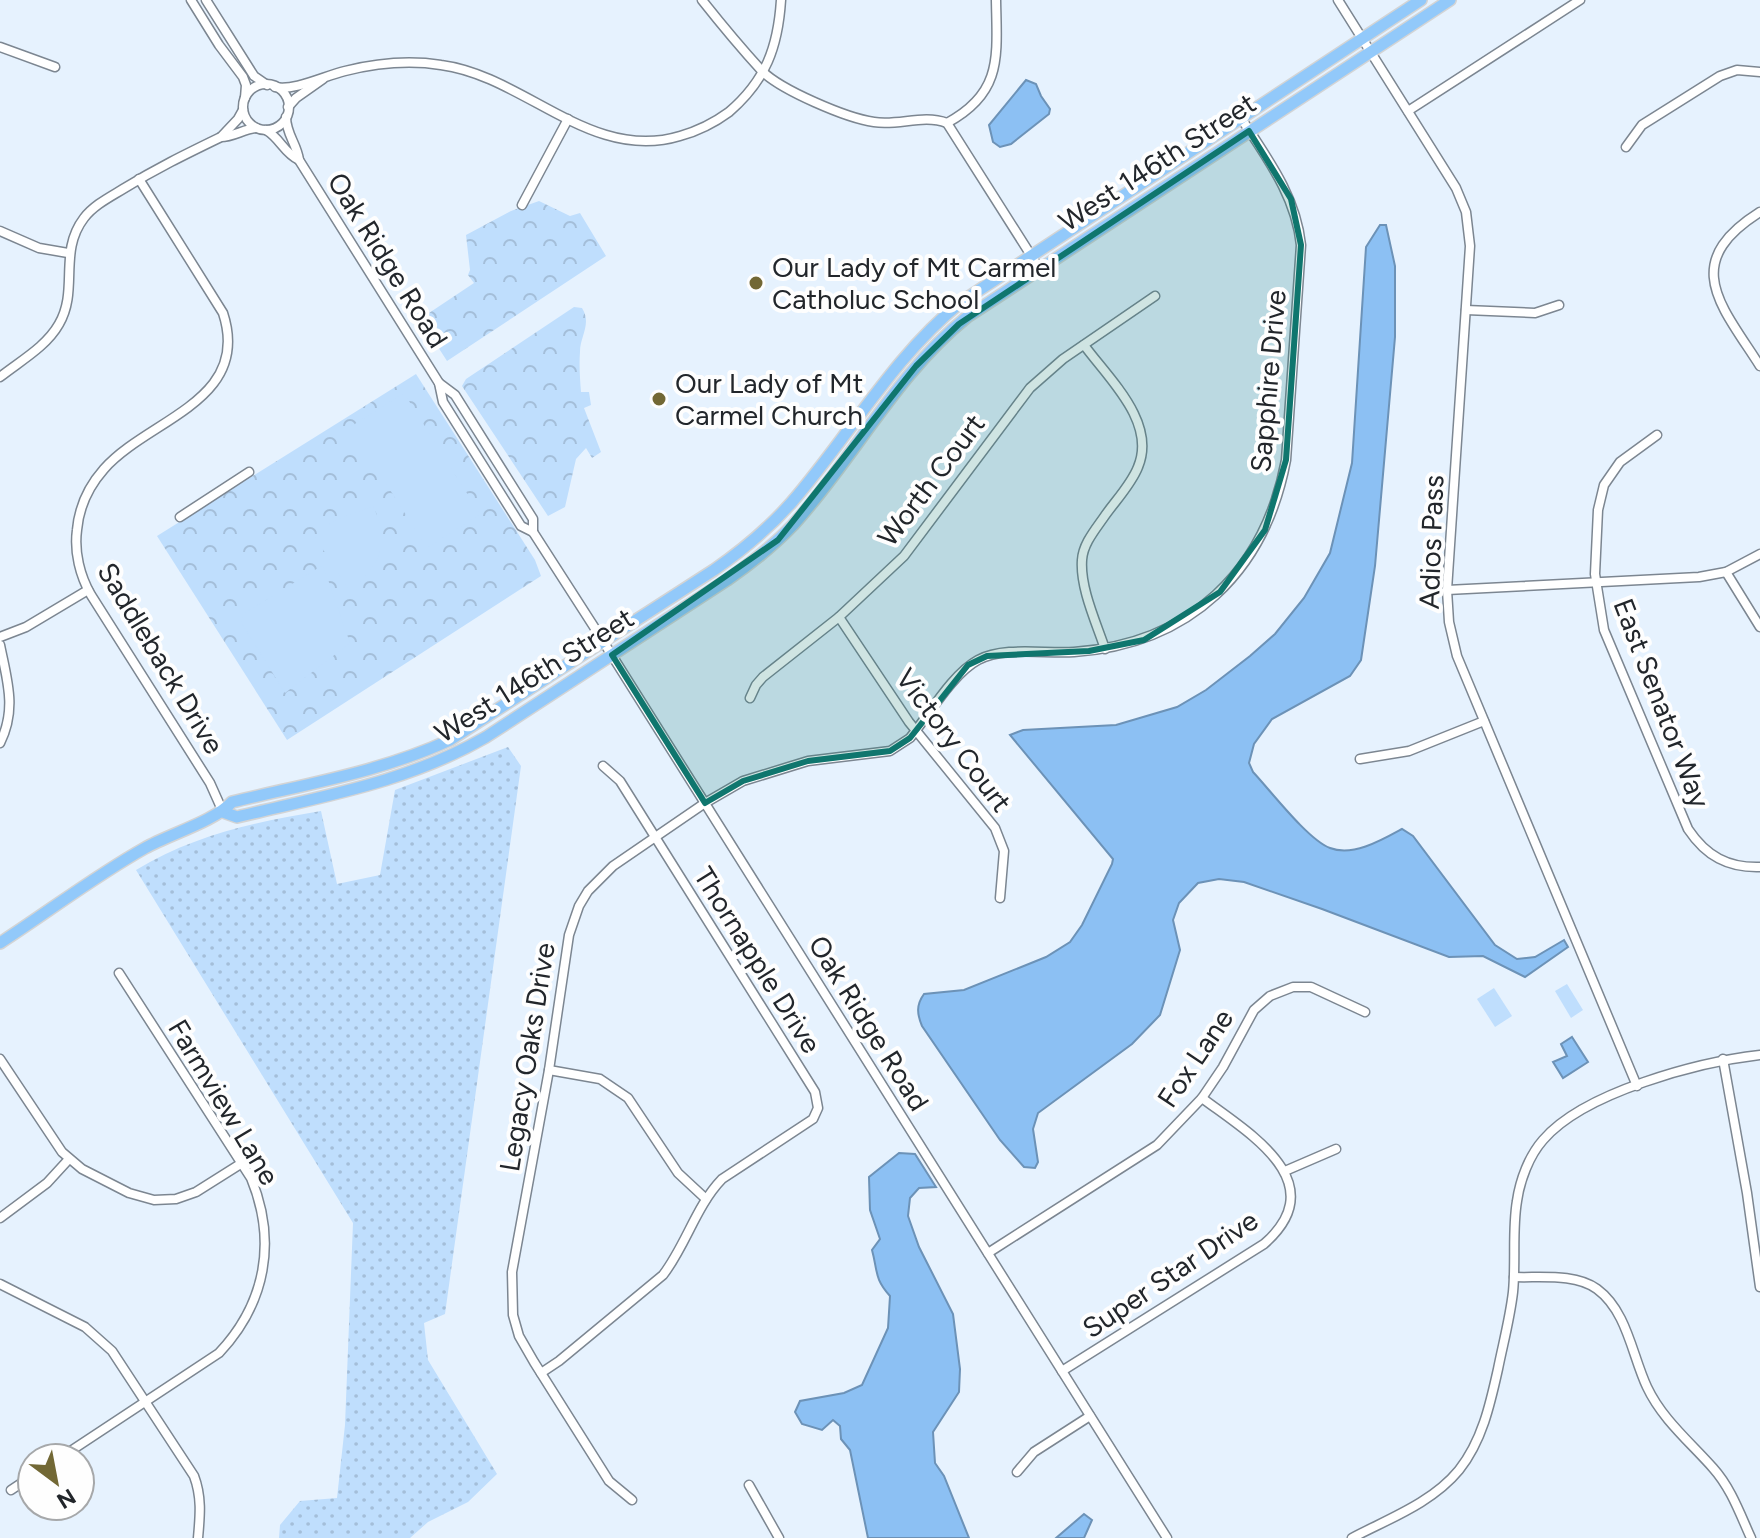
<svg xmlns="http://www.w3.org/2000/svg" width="1760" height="1538" font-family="Figtree,sans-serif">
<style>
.grass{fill:url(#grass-dots)}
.forest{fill:url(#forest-crowns)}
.pitch{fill:#bfdefd}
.water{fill:#8cc0f3;stroke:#6c92b7;stroke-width:2}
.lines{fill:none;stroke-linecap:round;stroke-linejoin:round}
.minor-casing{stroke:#7c8691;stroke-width:11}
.major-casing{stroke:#d3d4d5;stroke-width:14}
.minor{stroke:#fff;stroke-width:8}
.major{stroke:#92c9fa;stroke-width:11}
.marked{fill:#0f766e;fill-opacity:0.2;stroke:#0f766e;stroke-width:6;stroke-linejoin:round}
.poi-dot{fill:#726835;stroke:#fefefe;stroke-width:3}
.labels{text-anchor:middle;stroke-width:8;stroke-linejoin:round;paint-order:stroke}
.street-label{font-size:28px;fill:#22262b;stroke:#fefefe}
.poi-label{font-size:28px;fill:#22262b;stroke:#fefefe;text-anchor:start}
</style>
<defs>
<pattern id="grass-dots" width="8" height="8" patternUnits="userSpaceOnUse" patternTransform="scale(2)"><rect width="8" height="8" fill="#bfdefd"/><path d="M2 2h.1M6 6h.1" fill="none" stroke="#a4bed9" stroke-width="1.8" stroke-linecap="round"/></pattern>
<pattern id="forest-crowns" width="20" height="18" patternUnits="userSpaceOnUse" patternTransform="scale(2)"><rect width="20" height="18" fill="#bfdefd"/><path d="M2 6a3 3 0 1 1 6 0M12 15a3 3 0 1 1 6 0" fill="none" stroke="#a4bed9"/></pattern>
</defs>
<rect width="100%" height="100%" fill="#e6f2fe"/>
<path class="grass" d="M508,747L521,766L445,1314L424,1323L428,1360L497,1474L468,1502L428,1522L410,1538H279L280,1525L300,1501L337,1498L345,1425L353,1223L136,870C194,835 255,822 321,811L337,884L380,875L395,790Z"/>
<g class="forest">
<path d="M539,201L570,216L580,213L606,256L447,361L420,319L474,283L468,275L470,270L466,235L511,211Z"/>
<path d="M574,307L582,308C592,324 580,336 580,352C579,365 580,379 581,392H589L591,405L584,408L601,452L592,458L586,448L576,459L565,507L548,516L462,386L466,379Z"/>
<path d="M416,374L535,560L541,576L287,740L157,536Z"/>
</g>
<g class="pitch">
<path d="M404,393L480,514L427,548L350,427Z"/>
<path d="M373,506C390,541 381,568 349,590L315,537C327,520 354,514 373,506Z"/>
<path d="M323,565L350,643L285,693L241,622L243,614Z"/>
<path d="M1567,984L1583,1010L1571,1018L1555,991Z"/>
<path d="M1494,988L1512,1016L1495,1027L1477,999Z"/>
</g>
<g class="water">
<path d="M1026,80L1036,84L1041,96L1050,109L1049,114L1011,144L1000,147L993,142L989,125Z"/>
<path d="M1380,225H1386L1395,266V337L1375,566L1361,660L1350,676L1272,719L1254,744L1249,763L1253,772C1270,790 1308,840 1330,848C1353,857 1382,840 1402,829L1413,836L1495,945L1517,959L1535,957L1564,940L1568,947L1525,977L1483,956L1449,957L1322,909L1244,882L1219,879L1198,883L1179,903L1173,920L1180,950L1160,1015L1132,1044L1038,1113L1033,1129L1038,1162L1035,1168L1024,1167L1000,1140L922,1026C917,1014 916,1005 924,994L964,990L1046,957L1070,942L1082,925L1112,864L1113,859L1010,735L1023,730L1116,725L1177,707L1206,690L1250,656L1275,634L1304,598L1330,553L1352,463L1366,247Z"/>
<path d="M1572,1037L1588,1062L1563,1078L1553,1062L1567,1056L1561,1044Z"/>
<path d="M899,1153L915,1154L936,1187L919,1188L910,1198L908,1216L919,1247L953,1314L960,1369L959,1392L933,1432L935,1463L944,1476L969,1538H868L850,1450L841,1439L840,1426L833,1420L822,1430L802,1424L795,1412L800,1401L844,1393L862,1385L888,1328L890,1296C874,1278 878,1272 872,1250L880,1239L870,1210L869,1177Z"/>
<path d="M1084,1514L1092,1520L1084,1538H1056Z"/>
</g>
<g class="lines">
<g class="minor-casing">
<g id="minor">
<path d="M191,0L219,45L243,77L246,85L245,98"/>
<path d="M206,0L254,76L267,85"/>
<path d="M702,0C721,24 741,48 762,71C781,90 846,118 874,122C899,126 923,114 947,123L1039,268"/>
<path d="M1338,0L1456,188L1466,212L1470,246L1447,590L1449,622L1457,656L1637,1086"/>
<path d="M0,47L55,67"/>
<circle cx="266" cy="107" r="23"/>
<path d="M275,87C295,91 324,76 345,71C377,63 409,60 441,65C525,76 591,163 680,136C698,131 714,123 729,112C766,80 778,47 781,0"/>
<path d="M288,107L296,98L323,79"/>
<path d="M1408,111L1580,0"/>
<path d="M286,117C286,134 297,144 299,160L439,383L443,402L521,526L533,532L596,630L1167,1538"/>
<path d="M947,123C1003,93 997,56 996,0"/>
<path d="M266,130C280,138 284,153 299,160"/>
<path d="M221,137L238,119L243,110"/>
<path d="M1626,147L1642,125L1720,76L1737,70L1760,72"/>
<path d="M139,179L223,313C252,401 148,419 104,469C89,486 79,507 77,530C74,552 80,576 91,595L210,783L223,812"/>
<path d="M522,205L568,119"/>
<path d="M1760,212C1679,263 1721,305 1760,366"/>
<path d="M0,231L39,248L68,253"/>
<path d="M1466,310L1535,313L1559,305"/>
<path d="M1084,345C1108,378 1157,422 1138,467C1131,485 1115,501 1104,517C1095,530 1083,544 1082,560C1080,588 1096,622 1105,649"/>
<path d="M0,377C20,361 46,347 59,324C79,290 58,252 84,218C94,205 110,197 123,189C157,168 186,154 221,137C233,137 244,129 256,128"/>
<path d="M439,383L455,395L533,519V532"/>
<path d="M1657,435L1620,462L1604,485L1598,510L1595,574L1604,630L1688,829C1706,856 1728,868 1760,867"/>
<path d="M180,517L249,472"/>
<path d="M1726,572L1760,627"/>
<path d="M1447,590L1699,577L1726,572L1760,554"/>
<path d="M839,617L909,722L995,828L1004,851L1000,898"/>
<path d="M0,637L26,627L88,590"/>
<path d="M0,645C7,680 17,709 0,743"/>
<path d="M750,698L756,685L763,677L839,617L904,556L1030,388L1063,359L1155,296"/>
<path d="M1360,759L1409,751L1484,721"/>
<path d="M0,1059L62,1152L82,1169L129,1193L154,1200L176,1199L196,1192L242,1163"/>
<path d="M1723,1059L1747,1193L1760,1287"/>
<path d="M549,1070L600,1079L628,1098L678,1173L706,1199"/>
<path d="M1285,1171L1336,1149"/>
<path d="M0,1218L47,1183L69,1159"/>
<path d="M988,1253L1157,1145L1202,1098L1223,1067L1254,1010L1270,996L1293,987H1311L1365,1012"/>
<path d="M1514,1277C1540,1278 1575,1273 1597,1289C1627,1311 1632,1355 1647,1387C1662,1419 1690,1442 1713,1468C1731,1488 1740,1514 1751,1538"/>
<path d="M0,1284L85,1327L112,1351L194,1476C202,1497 200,1516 198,1538"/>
<path d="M1062,1371L1264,1244C1335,1182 1247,1132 1202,1098"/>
<path d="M541,1373L559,1361L663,1275C686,1245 696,1206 722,1179L813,1119L818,1108L815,1092L620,781L603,766"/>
<path d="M60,1458L219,1353C266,1303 277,1241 251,1178L119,973"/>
<path d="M1017,1472L1034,1452L1090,1416"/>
<path d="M749,1485L779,1538"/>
<path d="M11,1490L32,1476"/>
<path d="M632,1500L609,1481L534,1362L519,1336L513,1315L512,1272L549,1070L569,935L579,906L588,891L613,866L705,803L743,781L808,761L890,751L910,738C929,715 952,674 978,660C1004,646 1045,654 1074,652C1190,644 1265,572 1286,460L1301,245C1296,196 1267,158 1241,118"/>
<path d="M1352,1538C1388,1519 1432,1503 1459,1470C1482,1441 1490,1405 1498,1369C1503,1344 1510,1318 1513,1292C1516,1262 1512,1230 1517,1201C1520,1180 1529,1156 1543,1140C1584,1092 1699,1062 1760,1055"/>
</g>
</g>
<g class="major-casing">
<g id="major">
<path d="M223,812L237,817C323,796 408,782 486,737L727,580C750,564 773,546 793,525C854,458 896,374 967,317L1450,0"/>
<path d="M0,943C48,912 95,876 145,848C170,834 215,821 232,802C306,784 381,772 450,740L714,570C743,550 769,528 792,502C850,435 892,358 961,302L1421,0"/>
</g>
</g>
<use href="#minor" class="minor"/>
<use href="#major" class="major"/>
</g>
<path class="marked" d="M1249,131L1291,199L1301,245L1286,460L1265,530L1220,592L1144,640L1089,651L987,656L968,665L910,738L890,751L808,761L743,781L705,803L612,655L778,540L916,366L959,324Z"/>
<g class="poi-dot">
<circle cx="756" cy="283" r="8"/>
<circle cx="659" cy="399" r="8"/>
</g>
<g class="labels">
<g class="street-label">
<text transform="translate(1157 162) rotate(-33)" y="10">West 146th Street</text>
<text transform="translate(388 260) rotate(58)" y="10">Oak Ridge Road</text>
<text transform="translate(1268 381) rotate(-85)" y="10">Sapphire Drive</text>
<text transform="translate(931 480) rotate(-53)" y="10">Worth Court</text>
<text transform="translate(1431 542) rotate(-88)" y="10">Adios Pass</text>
<text transform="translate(161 658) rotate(59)" y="10">Saddleback Drive</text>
<text transform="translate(534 675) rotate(-32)" y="10">West 146th Street</text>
<text transform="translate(1662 703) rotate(69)" y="10">East Senator Way</text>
<text transform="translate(954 740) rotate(53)" y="10">Victory Court</text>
<text transform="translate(758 960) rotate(58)" y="10">Thornapple Drive</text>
<text transform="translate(869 1023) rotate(58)" y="10">Oak Ridge Road</text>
<text transform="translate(527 1057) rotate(-81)" y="10">Legacy Oaks Drive</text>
<text transform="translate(1195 1058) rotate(-56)" y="10">Fox Lane</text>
<text transform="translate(224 1102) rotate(59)" y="10">Farmview Lane</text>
<text transform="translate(1170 1274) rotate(-34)" y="10">Super Star Drive</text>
</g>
<g class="poi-label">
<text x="772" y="277">Our Lady of Mt Carmel<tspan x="772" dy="32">Catholuc School</tspan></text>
<text x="675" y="393">Our Lady of Mt<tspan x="675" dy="32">Carmel Church</tspan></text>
</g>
</g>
<g transform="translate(56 1482) rotate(148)"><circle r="38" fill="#fefefe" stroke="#a6a8aa" stroke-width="2"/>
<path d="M0-6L14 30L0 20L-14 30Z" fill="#726835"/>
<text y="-12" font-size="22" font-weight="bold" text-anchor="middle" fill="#22262b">N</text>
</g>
</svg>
